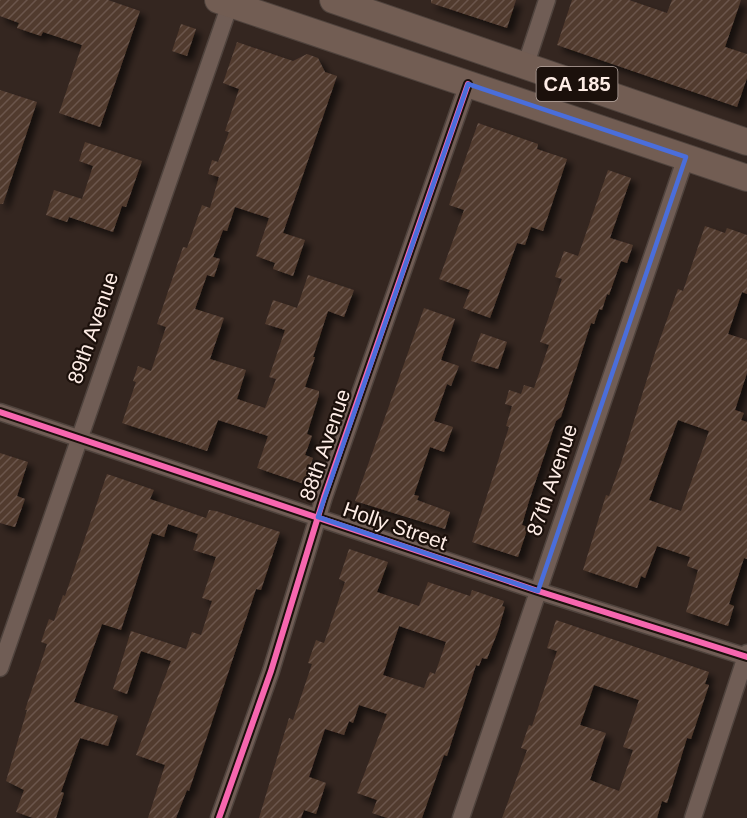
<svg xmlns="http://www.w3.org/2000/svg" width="747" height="818" font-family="Arial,sans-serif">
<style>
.building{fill:url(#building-hatch);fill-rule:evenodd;filter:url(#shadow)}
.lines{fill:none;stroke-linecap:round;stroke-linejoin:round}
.street-casing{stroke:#4f433d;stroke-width:19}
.primary-casing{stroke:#4f433d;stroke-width:28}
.street{stroke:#705d55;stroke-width:16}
.primary{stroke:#725d53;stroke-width:26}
.cycleway-casing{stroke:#1b100b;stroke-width:10}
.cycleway{stroke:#f766af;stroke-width:6}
.marked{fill:none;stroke:#4a6edb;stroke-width:4.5;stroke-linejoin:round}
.labels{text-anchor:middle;stroke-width:4.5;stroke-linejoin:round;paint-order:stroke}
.shield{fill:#1b100b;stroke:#baaba4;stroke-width:1.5}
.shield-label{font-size:20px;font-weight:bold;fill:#feede6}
.street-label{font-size:21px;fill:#feede6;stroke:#1b100b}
</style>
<defs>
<pattern id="building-hatch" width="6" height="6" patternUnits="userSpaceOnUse" patternTransform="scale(1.5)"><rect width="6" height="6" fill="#513a2e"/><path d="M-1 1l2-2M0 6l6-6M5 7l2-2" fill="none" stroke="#6b574c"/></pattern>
<filter id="shadow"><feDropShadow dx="5.5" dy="5.5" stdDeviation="3" flood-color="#0009"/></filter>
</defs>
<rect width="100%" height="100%" fill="#342620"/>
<g class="building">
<path d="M0,0H108L140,11L100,127L59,113L82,45L43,32L41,36L17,28L19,23L0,16Z"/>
<path d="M431,0H516L507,28L431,3Z"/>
<path d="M572,0H629L667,13L672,0H741L725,47L747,54V78L737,107L557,45Z"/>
<path d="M181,24L196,29L187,56L172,51Z"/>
<path d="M237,42L293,61L307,54L318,58L325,72L337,76L283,233L305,240L293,276L273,269L275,263L256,256L269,218L235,207L227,231L223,230L213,257L220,259L214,277L207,275L195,309L224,318L210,359L246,370L237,399L265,408L276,379L269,377L285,330L265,324L273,300L297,308L308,275L354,290L344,317L328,311L313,357H315L305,387L319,391V395L307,434L312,436L305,455L313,458L304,484L257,468L268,436L218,420L207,451L122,423L136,382L133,381L138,366L151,371L166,327L157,324L183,247L187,248L202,205L210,208L219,177L208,174L212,160L218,162L229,132L225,131L239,89L223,83Z"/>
<path d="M0,90L37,102L3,204H0Z"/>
<path d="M478,123L538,144L537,149L567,159L543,231L531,227L525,245L517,243L490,318L463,308L470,290L439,279L464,210L449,205Z"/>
<path d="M85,142L142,161L126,207L122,206L113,232L69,217L67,222L46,215L54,190L82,199L93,166L79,161Z"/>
<path d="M608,170L631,178L610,238L633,245L627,263L621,261L609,295L607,294L602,310L599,309L594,324L591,323L561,417L556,421L529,501L522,525L528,527L518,557L472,542L509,427L506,426L512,406L505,404L509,390L521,394L524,385L534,388L549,345L540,342L562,279L555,277L564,251L578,256Z"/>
<path d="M705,226L725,233L727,228L747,235V294L742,292L728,334L747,340V373L735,410L744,413L741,420L747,422V559L744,558L729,604L734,606L728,626L686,612L698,570L687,566L690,557L657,546L645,578L641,576L637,588L583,570L606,495L609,496L620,466L656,350L678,289L683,291ZM678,420L709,431L681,511L649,500Z"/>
<path d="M424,308L455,319L441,360L459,366L451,386L447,384L434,421L453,427L444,452L430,447L414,495L419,496L417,500L450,512L445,529L355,501Z"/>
<path d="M481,333L507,342L498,369L471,361Z"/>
<path d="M0,453L28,462L17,496L25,499L15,527L0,523Z"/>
<path d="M107,474L154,490L150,499L206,518L209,510L216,511L280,532L261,590L256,589L189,791L187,790L176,818H148L165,765L136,755L171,661L141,651L127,694L113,689L131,631L186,649L192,632L201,635L212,601L202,598L216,557L193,550L198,534L168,524L164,537L152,533L121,630L102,624L74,702L118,716L108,746L80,738L61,792L64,793L56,818H33L16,812L24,790L6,781L27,710H25L47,644L41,642L49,619L54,621L63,595L65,596Z"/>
<path d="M349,549L388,562L377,592L419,606L428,582L470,596L472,590L504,601L502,606L505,607L498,631L487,659L482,658L479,666L476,665L447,756L444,755L422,818H387L372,813L377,800L357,793L387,714L359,705L353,723L349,721L344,735L325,729L309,777L326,783L316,814L304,810L301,818H259L289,718L293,720L312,664L308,663L316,640L324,643L345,582L339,579ZM399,626L446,642L435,674L430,672L424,688L383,675Z"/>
<path d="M556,620L709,672L705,684L709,685L691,739L687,738L667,803L662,801L657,818H502L527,750L521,748L529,725L532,726L557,651L547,648ZM594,685L639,700L623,747L633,750L619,791L590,780L606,733L580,725Z"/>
</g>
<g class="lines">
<g class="street-casing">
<g id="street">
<path d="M525,67L547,0"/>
<path d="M0,412L538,591L747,657"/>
<path d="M0,668L230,4"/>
<path d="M219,818L271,671L324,497L468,84"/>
<path d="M461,818L686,157"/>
<path d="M693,818L747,653"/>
</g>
</g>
<g class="primary-casing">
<g id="primary">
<path d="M218,0L747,178"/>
<path d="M333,0L747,142"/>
</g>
</g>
<use href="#street" class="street"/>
<use href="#primary" class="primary"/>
<g class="cycleway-casing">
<g id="cycleway">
<path d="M0,412L538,591L747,657"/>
<path d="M219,818L271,671L324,497L468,84"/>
</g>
</g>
<use href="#cycleway" class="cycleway"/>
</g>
<path class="marked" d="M468,84L686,157L538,591L318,517Z"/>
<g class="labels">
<rect class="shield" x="536.5" y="67" width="81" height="34" rx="4.5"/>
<g class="shield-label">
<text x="577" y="91">CA 185</text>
</g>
<g class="street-label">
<text transform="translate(93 328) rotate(-71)" y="7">89th Avenue</text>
<text transform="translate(325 445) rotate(-71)" y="7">88th Avenue</text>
<text transform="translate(552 480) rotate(-71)" y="7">87th Avenue</text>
<text transform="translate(395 526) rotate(19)" y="7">Holly Street</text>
</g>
</g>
</svg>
